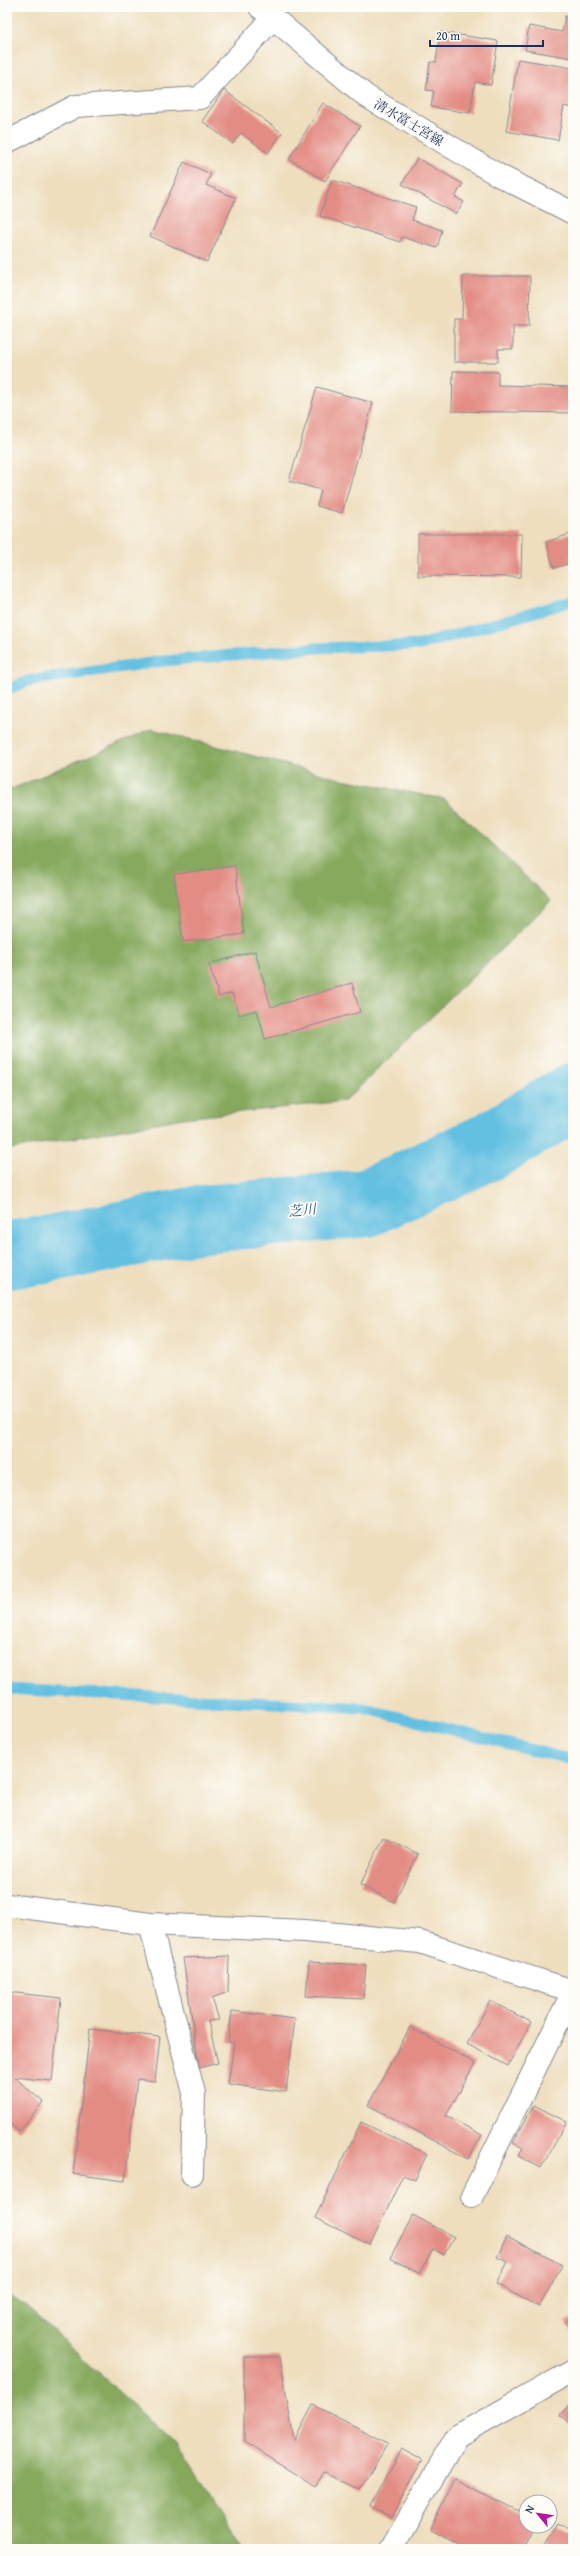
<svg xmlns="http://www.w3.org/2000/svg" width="580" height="2556" font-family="'Gentium Book Plus','Noto Serif JP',serif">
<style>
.forest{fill:#86a95d;stroke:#506c5e}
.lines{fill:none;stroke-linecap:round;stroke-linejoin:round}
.stream{stroke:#63c0e1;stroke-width:11}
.river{stroke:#63c0e1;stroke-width:68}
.building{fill:#e38c84}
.minor-casing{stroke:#84868e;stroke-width:24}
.major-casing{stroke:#84868e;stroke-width:24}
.minor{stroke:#fff;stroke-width:22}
.major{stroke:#fff;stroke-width:22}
.labels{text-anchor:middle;stroke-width:3.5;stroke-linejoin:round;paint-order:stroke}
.street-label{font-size:13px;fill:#1b2f5e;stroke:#fdfcf7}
.water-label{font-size:14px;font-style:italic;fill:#315a85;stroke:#fdfcf7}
</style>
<rect width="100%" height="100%" fill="#fdfcf7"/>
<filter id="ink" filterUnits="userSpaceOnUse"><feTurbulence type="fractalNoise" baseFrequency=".025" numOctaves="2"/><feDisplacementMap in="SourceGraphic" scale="8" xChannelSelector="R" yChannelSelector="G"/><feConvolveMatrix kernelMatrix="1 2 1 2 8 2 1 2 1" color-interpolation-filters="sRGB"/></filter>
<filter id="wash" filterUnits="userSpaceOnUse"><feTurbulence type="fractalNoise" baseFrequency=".012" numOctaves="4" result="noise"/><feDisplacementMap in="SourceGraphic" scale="16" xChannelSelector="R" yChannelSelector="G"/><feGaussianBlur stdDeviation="0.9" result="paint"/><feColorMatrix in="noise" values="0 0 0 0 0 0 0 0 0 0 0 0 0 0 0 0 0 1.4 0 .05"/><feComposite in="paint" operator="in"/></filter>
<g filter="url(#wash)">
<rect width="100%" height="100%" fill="#eedebe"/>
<g class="forest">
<path d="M152,729L337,778L445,799L551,901L345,1101L184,1118L7,1150V791Z"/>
<path d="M7,2294L29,2308L176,2445L243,2549H7Z"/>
</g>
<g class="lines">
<g class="stream">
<path d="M7,690L27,681L164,661L314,648L420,645L573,601"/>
<path d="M7,1689L363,1708L573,1760"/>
</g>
<path class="river" d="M7,1255L45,1250L196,1220L367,1203L490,1146L573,1097"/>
</g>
<g id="blocks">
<g class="building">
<path d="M565,16L573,17V58L525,50L529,26L562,32Z"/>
<path d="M440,32L498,41L491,85L475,82L470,113L431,107L434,91L426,90L430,62H436Z"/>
<path d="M518,59L573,68L572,108L564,106L558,140L506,131Z"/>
<path d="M224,90L282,133L268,153L241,133L233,144L202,121Z"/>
<path d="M323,103L360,126L325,181L289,159Z"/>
<path d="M417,158L463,184L455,197L464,202L456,214L402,184Z"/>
<path d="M184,162L211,174L206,185L236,198L207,262L150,236Z"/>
<path d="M332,180L416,207L412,220L442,230L437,248L402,237L400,242L320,216Z"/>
<path d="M463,276H530L529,326H513V349H498V362H454V319H462Z"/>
<path d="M453,371L498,372V385L571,387V413L452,411Z"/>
<path d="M317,387L373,403L342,513L317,506L321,490L289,481Z"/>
<path d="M573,533V562L554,568L546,542Z"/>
<path d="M418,534H522L521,577L418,576Z"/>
<path d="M235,866L244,934L183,942L174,874Z"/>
<path d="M255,951L271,1007L352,983L360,1012L265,1039L257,1010L239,1015L232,993L219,997L209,964Z"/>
<path d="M384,1837L418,1854L394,1902L360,1885Z"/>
<path d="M229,1956L228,1992L212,1998L219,2020L208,2021L218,2063L199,2068L183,1958Z"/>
<path d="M309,1962L366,1965L363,1999L306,1996Z"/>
<path d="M7,1992L61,1998L52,2081L14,2077L43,2102L19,2131L7,2122Z"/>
<path d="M490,2001L531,2022L508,2066L467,2044Z"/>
<path d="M232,2011L295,2019L286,2092L228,2084L234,2043L228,2042Z"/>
<path d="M410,2027L475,2063L446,2116L482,2135L468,2159L368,2105Z"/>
<path d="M90,2029L160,2037L155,2081L137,2079L125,2181L73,2174Z"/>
<path d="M534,2105L567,2122L541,2168L518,2156L523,2148L513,2143Z"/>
<path d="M361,2122L427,2154L415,2180L403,2175L370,2245L315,2218Z"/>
<path d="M413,2215L454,2237L444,2255L433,2249L420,2274L390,2258Z"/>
<path d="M507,2236L562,2265L539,2307L496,2284L508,2262L497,2257Z"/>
<path d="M573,2317V2334L565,2322Z"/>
<path d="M244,2357H280L294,2441L313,2405L388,2443L360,2490L324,2473L315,2486L244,2441Z"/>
<path d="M573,2401V2426L561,2415Z"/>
<path d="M401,2449L422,2460L391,2518L370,2507Z"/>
<path d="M455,2479L526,2515V2526H535L523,2549H468L430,2530Z"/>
<path d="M557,2524L571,2532L573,2529V2549H542Z"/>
</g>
</g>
</g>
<g filter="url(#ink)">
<use href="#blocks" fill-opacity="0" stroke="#84868e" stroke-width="1"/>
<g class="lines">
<g class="minor-casing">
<g id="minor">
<path d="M7,142L76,106L200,98L273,18"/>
<path d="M7,1905L150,1924L305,1931L420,1942L573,1991"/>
<path d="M150,1924L194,2093L192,2174"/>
<path d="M472,2196L573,1992"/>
<path d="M391,2549L457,2436L573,2371"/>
</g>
</g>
<g class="major-casing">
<path id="major" d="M260,7L366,96L498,175L573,213"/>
</g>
<use href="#minor" class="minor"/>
<use href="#major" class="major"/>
</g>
</g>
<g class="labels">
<g class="street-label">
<text transform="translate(409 122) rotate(31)" y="5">清水富士宮線</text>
</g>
<g class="water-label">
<text transform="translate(302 1210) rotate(-6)" y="5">芝川</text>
</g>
</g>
<rect width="580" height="2556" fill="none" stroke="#fdfcf7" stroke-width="24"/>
<g transform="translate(538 2514) rotate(299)"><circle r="19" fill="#fdfcf7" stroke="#a3aaba"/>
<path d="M0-3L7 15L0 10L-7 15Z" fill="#b5179e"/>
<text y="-6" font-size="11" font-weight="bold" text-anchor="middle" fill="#1b2f5e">N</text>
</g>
<path d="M430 40v6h113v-6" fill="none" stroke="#1b2f5e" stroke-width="2"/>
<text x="436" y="40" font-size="12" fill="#1b2f5e" stroke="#fdfcf7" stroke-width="3" paint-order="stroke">20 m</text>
</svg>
